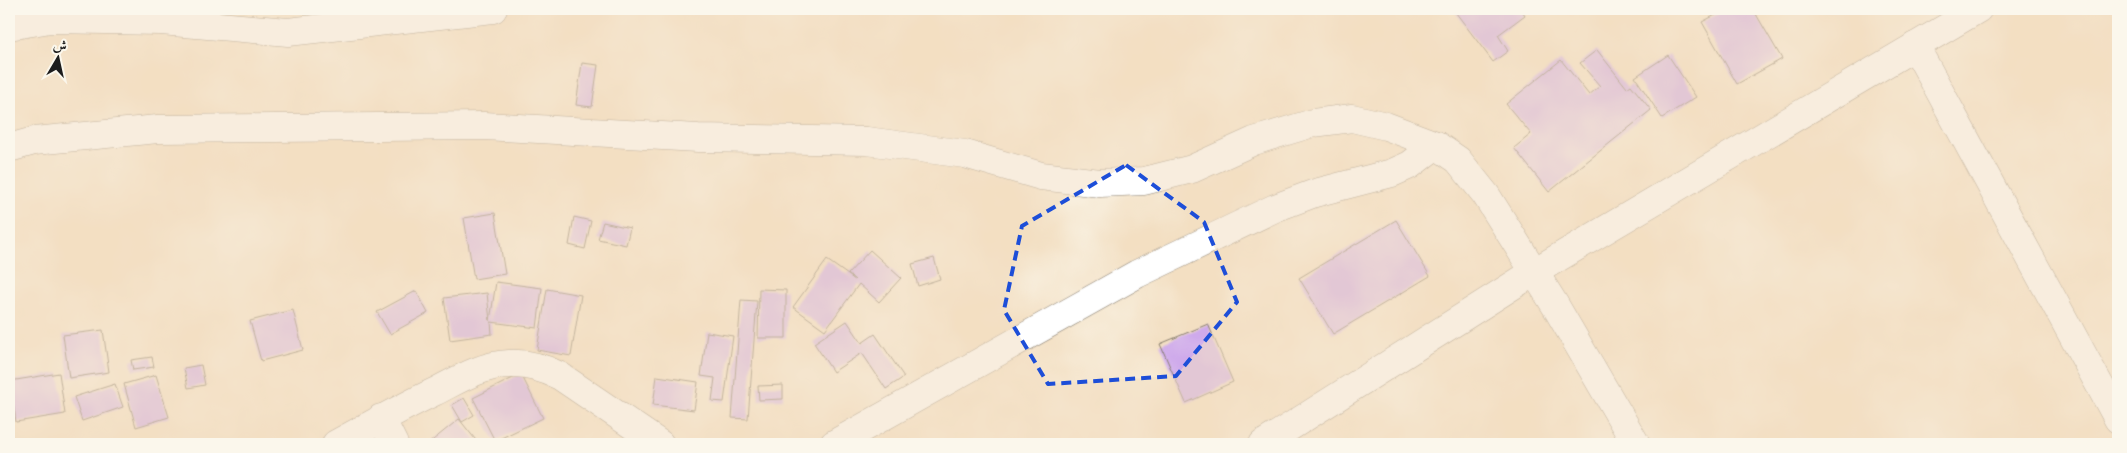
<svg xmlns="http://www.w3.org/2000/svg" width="2127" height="453" font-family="'Sorts Mill Goudy',Amiri,serif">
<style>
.building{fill:#cfaaeb}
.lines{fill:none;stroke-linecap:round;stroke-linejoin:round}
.street-casing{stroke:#887e6f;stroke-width:29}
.secondary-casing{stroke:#887e6f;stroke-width:29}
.street{stroke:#fff;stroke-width:28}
.secondary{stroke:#fff;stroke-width:28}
.marked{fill:none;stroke:#1d4ed8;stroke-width:4;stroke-dasharray:10 6;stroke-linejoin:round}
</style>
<rect width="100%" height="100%" fill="#fbf7ec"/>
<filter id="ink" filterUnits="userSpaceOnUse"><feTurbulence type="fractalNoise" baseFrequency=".02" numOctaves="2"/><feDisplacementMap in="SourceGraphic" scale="10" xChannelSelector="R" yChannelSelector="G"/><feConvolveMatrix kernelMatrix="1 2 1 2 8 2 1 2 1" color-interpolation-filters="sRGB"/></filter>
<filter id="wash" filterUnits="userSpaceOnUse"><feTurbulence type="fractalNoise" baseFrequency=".0096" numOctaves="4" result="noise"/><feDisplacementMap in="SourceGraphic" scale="20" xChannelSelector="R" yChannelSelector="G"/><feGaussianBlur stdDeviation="1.12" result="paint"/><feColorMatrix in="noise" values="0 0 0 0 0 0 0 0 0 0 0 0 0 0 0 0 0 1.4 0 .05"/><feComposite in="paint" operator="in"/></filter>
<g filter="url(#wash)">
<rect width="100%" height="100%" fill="#f3dfc2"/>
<g id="blocks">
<g class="building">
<path d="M1462,9H1521L1525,15L1498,35L1508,51L1493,62L1456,13Z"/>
<path d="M1727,9H1753L1782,59L1737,84L1702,22Z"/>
<path d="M1597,50L1627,88L1631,85L1651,110L1549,192L1514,148L1531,134L1506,104L1561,60L1589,95L1600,86L1580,63Z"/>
<path d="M1668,55L1696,97L1662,118L1635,77Z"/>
<path d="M582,63L598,65L592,107L576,105Z"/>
<path d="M495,213L505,274L474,279L464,218Z"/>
<path d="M574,217L591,221L585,249L569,245Z"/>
<path d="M1396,220L1430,276L1333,334L1299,278Z"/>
<path d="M603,222L630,228L626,245L598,239Z"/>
<path d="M870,250L901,278L879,302L859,284L825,330L793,307L827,260L855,280L848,274Z"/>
<path d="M934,258L940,279L918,286L912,264Z"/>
<path d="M496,282L542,288L537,328L491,322L492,334L450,340L444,298L487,293L490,321Z"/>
<path d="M547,289L581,295L571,356L537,350Z"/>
<path d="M759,289L786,290V338H758Z"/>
<path d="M416,291L428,313L390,334L377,312Z"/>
<path d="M741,300L757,301L748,419L732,418Z"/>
<path d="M293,310L303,350L261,361L250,321Z"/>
<path d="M847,321L862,343L875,334L904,377L886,389L862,353L833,372L814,343Z"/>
<path d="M1208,324L1233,382L1186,403L1160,344Z"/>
<path d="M103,330L109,372L69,378L63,335Z"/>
<path d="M707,332L733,336L724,402L712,401L715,378L701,376Z"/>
<path d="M152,357L154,367L133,370L131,360Z"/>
<path d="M201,365L205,385L188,388L184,368Z"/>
<path d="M59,373L65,414L16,422L10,381Z"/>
<path d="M521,374L543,418L495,441L473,398Z"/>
<path d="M156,375L169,417L136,427L124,384Z"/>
<path d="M657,376L698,382L694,410L653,405Z"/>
<path d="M115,384L123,407L82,421L74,397Z"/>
<path d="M783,385V399L759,400L758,386Z"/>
<path d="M464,398L474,415L462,422L452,405Z"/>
<path d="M459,419L479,444H428Z"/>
</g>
</g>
</g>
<g filter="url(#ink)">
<use href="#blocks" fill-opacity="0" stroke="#887e6f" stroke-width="1"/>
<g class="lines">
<g class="street-casing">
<g id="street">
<path d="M9,26L50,19L161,21L288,32L493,9"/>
<path d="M1915,46L2118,419"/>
<path d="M381,418L394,444"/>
<path d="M336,444C368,426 401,408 434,392C458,380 481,365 509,364C527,363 544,368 560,376L660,444"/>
<path d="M834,444L1137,274L1275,208L1315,193L1392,173L1410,165L1436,145"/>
<path d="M1263,444L1534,272L1978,9"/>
</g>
</g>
<g class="secondary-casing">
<path id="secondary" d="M9,148L34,141L158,129L484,126L698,138L867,141L965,154L1041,176L1100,183L1144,181L1192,169L1254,141L1313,123L1352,118L1386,126L1436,145L1458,160L1486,195L1555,305L1636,444"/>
</g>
<use href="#street" class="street"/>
<use href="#secondary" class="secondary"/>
</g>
</g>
<path d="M0 0H2127V453H0ZM1126,165L1204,222L1237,302L1176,376L1048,384L1004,310L1022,226Z" fill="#f3dfc2" fill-opacity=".55" fill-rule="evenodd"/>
<path class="marked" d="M1126,165L1204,222L1237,302L1176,376L1048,384L1004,310L1022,226Z"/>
<rect width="2127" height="453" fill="none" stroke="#fbf7ec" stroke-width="30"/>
<g transform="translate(58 58) rotate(9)" stroke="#fbf7ec" stroke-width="4" paint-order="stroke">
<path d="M0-4L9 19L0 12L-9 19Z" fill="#1c1c1c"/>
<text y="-8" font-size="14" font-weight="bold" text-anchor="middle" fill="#1c1c1c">ش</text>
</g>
</svg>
